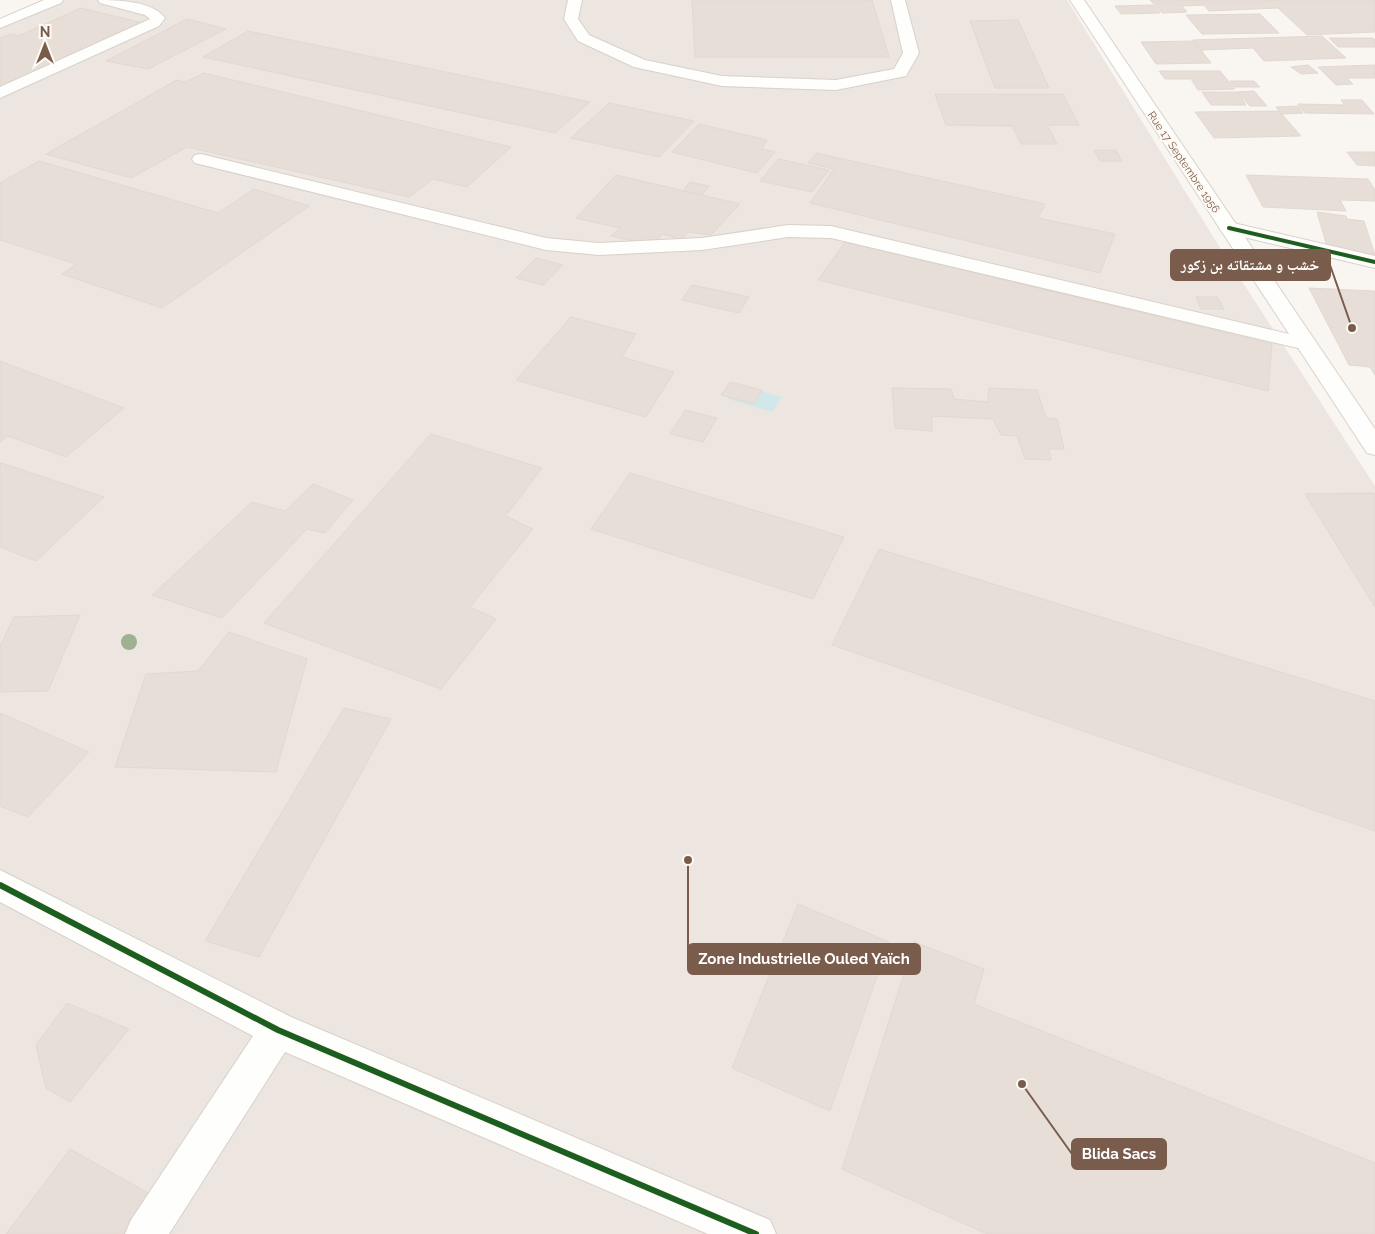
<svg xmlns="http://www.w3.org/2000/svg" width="1375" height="1234" font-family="Raleway,'Noto Naskh Arabic',sans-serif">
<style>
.industrial{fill:#ede5e0}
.water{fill:#d0e8ea}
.building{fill:#e6ded7;stroke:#e2d8d2}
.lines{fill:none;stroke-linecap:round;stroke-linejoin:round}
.service-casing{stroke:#d7d1cb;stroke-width:2}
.minor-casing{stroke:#d7d1cb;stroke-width:2}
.secondary-casing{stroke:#d9d2cb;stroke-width:2}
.service{fill:#fefefd;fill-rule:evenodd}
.minor{fill:#fefefd;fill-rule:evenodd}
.secondary{fill:#fefefd;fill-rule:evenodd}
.cycleway-far1-casing{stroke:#fffaf3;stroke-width:6}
.cycleway-casing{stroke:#fffaf3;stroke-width:9}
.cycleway-far1{stroke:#1b5e20;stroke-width:4}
.cycleway{stroke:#1b5e20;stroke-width:6}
.tree{fill:#9eb190}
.labels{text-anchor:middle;stroke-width:4;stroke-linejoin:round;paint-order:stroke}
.far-street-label{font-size:11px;fill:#7a5c4d;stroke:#fffaf3}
.leader{fill:none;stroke:#7a5c4d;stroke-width:2}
.callout-dot{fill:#7a5c4d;stroke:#fffaf3;stroke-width:2}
.callout{fill:#7a5c4d;stroke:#7a5c4d;stroke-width:2}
.callout-label{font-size:15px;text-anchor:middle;font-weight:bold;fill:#fff}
</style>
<rect width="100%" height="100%" fill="#f9f5f0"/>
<path class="industrial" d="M62,0H1067L1217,243L1375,486V1234H0V27Z"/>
<path class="water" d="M738,385L782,397L772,412L728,399Z"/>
<g class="building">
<path d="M692,0H872L889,57H695Z"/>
<path d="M1150,0H1375V32L1307,35L1278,8L1209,11L1204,5L1182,6L1187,12L1162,13Z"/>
<path d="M1153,5L1160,13L1121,14L1115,6Z"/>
<path d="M81,8L143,23L0,91V38L11,34L18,36Z"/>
<path d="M1260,14L1279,33L1202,34L1186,15Z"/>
<path d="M187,19L226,29L148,69L106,61Z"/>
<path d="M1018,20L1049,88H995L970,21Z"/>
<path d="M248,31L590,102L555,133L203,57Z"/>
<path d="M1322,36L1346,58L1264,61L1253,48L1202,50L1193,40Z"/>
<path d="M1329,38H1373L1375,40V47H1338Z"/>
<path d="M1194,41L1211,63L1156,64L1141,42Z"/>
<path d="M1308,65L1318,73L1301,74L1291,67Z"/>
<path d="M1375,65V78H1347L1353,84L1336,85L1318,67Z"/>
<path d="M1159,71H1220L1235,89L1198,90L1191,79H1165Z"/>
<path d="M204,73L511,147L467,187L433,179L409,197L187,147L131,178L46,154L177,80L185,82Z"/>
<path d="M1230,81H1254L1260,87H1235Z"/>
<path d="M1254,91L1267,106H1250L1237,92Z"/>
<path d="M1202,92H1237L1246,105H1211Z"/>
<path d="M935,94H1063L1079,125H1047L1057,144H1021L1012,126L946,125Z"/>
<path d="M1341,100H1362L1374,114L1305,113L1298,104L1345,105Z"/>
<path d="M609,103L694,121L659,157L571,138Z"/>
<path d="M1298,106L1303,113L1282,114L1276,107Z"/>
<path d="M1279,111L1301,136L1214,138L1195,112Z"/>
<path d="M699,124L767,140L762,149L775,152L757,173L672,152Z"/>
<path d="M1094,150H1116L1122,161H1100Z"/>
<path d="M1347,152H1375V166L1357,165Z"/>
<path d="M816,153L1045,204L1038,218L1115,234L1100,273L810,203L834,169L808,163Z"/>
<path d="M778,159L829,170L812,192L760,181Z"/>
<path d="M39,161L218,213L254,189L309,206L162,308L62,274L76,264L0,240V183Z"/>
<path d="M616,175L740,204L711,235L688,232L682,240L663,234L651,245L611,236L620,228L576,218Z"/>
<path d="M1246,175L1368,179L1375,190V201L1340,200L1346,211L1263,207Z"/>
<path d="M690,182L709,186L702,195L683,191Z"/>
<path d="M1317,212L1346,216L1347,219L1364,221L1375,255L1328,250Z"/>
<path d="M845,242L1272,344L1268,391L818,280Z"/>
<path d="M536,258L563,265L543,285L516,278Z"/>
<path d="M692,285L749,297L739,313L682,300Z"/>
<path d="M1309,288L1375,291V375L1370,367L1349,365Z"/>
<path d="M1196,297H1217L1224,309H1201Z"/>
<path d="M571,317L636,334L622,357L674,372L646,417L516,380Z"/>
<path d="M0,361L124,408L66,457L8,436L0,442Z"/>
<path d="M730,382L762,390L754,404L721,395Z"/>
<path d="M892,388L951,389L954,399L988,402L989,388L1037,390L1046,418L1057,419L1064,449H1049L1051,460L1025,459L1017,436L1001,435L993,419L932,416V431L895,428Z"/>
<path d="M685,410L717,418L703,442L670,434Z"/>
<path d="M431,434L542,468L506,516L533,529L470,607L496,619L441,689L264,623Z"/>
<path d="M0,463H1L104,497L36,561L0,547Z"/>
<path d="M630,473L844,537L813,599L591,529Z"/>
<path d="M313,484L353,500L325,533L307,529L222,618L152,595L252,502L285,511Z"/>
<path d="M1374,493L1375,494V607L1305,494Z"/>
<path d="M879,549L1375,701V831L832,645Z"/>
<path d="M80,615L48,691L0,692V646L14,617Z"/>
<path d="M229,632L307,659L276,772L115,767L146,674L198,671Z"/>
<path d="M344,708L391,719L259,957L205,941Z"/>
<path d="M0,713L89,752L28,817L0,806Z"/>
<path d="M798,904L889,942L830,1111L732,1068Z"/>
<path d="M914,942L984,969L974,1004L1375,1163V1234H987L842,1169Z"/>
<path d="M67,1003L129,1029L70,1102L46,1088L36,1045Z"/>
<path d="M70,1149L150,1194L123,1234H6Z"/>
</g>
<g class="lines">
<g class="service-casing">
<g id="service">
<path d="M44,0H63L61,3L0,28V19Z"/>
<path d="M98,0C117,0 153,1 165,18L159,26L0,98V87L150,19L145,15L100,3Z"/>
<path d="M568,0H582L578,19L589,35L645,60L722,76L836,80L894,69L903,53L891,0H905L919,53L906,76L836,90L722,86L634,67L578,41L564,19Z"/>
<path d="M201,154L546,238L599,243L702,238L788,225L831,226L1306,338L1314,339L1317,344L1314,349L1306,350L831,238L788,237L702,250L599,255L546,250L195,163L192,159L195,155Z"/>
</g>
</g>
<g class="minor-casing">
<g id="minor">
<path d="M1229,222L1375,256V268L1222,232L1219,228L1222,224Z"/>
<path d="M0,870L291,1017L770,1220L776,1234H708L285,1052L169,1234H125L131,1220L253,1036L0,902Z"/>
</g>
</g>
<g class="secondary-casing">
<path id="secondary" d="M1070,0H1084L1375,429V455L1367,453Z"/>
</g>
<use href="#service" class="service"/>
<use href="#minor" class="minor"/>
<use href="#secondary" class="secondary"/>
<g class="cycleway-far1-casing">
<path id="cycleway-far1" d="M1229,228L1375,262"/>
</g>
<g class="cycleway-casing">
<path id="cycleway" d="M0,885L278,1030L756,1234"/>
</g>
<use href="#cycleway-far1" class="cycleway-far1"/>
<use href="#cycleway" class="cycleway"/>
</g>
<circle class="tree" cx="129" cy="642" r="8"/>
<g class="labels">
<g class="far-street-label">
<text transform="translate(1184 162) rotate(56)" y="4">Rue 17 Septembre 1956</text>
</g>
</g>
<path class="leader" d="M1352 328L1330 265M688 860L688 959M1022 1084L1072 1154"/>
<g class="callout-dot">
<circle cx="1352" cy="328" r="5"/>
<circle cx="688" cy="860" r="5"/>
<circle cx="1022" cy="1084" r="5"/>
</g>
<g class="callout">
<rect x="1171" y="250" width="159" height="30" rx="5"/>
<rect x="688" y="944" width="232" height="30" rx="5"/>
<rect x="1072" y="1139" width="94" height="30" rx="5"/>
</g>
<g class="callout-label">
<text x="1250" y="270">خشب و مشتقاته بن زكور</text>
<text x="804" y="964">Zone Industrielle Ouled Yaïch</text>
<text x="1119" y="1159">Blida Sacs</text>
</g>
<g transform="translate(45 45)" stroke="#fffaf3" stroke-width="4" paint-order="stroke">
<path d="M0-4L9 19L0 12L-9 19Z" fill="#7a5c4d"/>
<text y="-8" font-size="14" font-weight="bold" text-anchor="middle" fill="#7a5c4d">N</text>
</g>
</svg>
